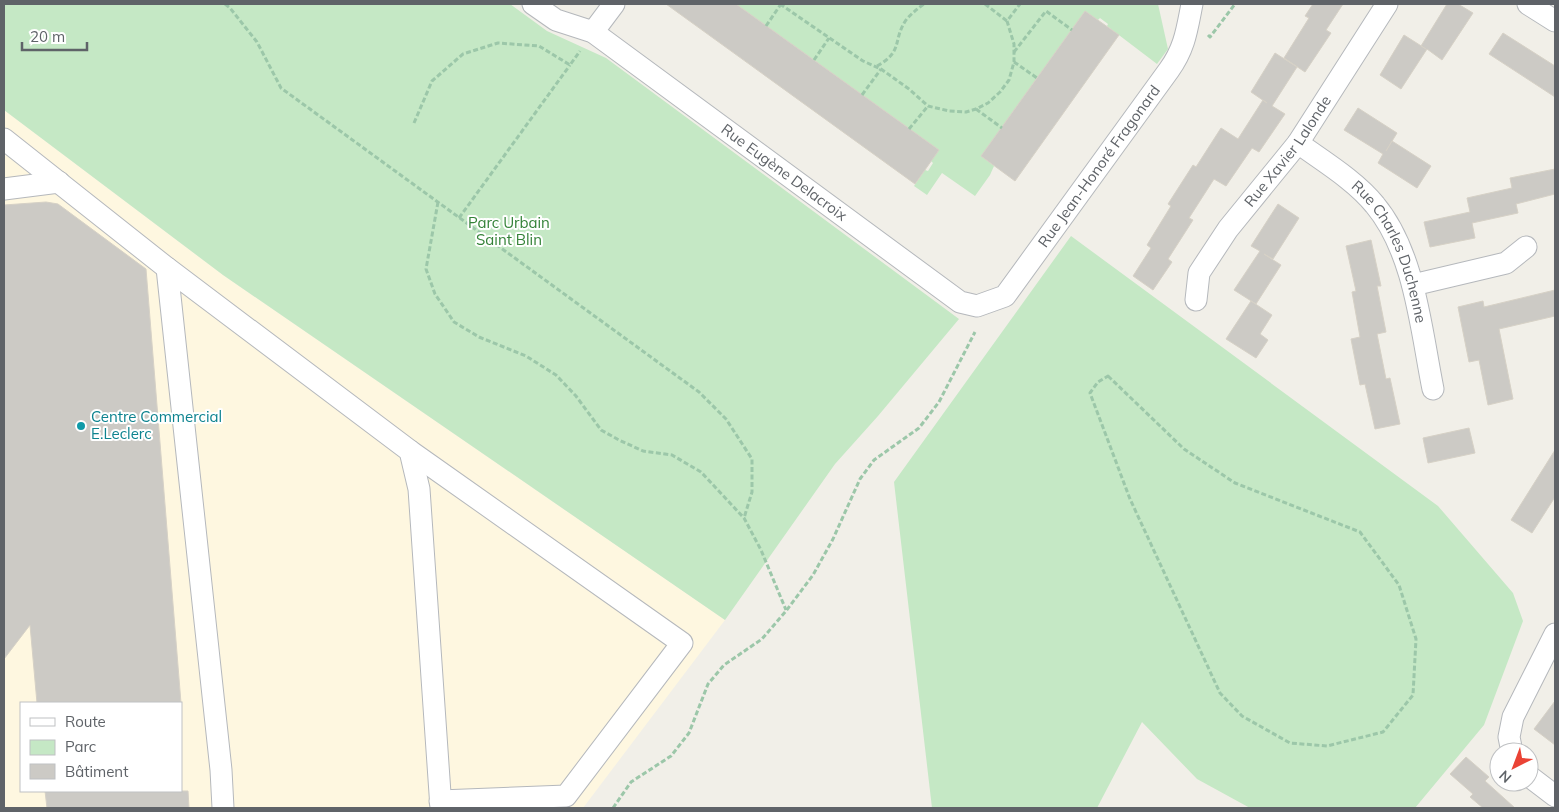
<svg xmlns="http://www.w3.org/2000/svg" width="1559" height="812" font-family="Mulish,sans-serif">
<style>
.commercial{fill:#fef7e0;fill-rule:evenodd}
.green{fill:#c5e8c5}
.building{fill:#cccac5;stroke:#d6d1c6}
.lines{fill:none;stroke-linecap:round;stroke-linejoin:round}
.minor-casing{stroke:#b5b8bc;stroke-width:23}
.path{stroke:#9cc7a9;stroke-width:3;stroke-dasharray:5 2.5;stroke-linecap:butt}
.minor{stroke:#fff;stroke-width:21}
.culture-dot{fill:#0f9aa8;stroke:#fff;stroke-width:2}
.labels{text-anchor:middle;stroke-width:4;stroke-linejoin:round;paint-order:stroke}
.street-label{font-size:15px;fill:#5f6368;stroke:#fff}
.park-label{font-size:15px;fill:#348238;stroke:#fff}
.culture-label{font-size:15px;fill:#0d838f;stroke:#fff;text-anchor:start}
</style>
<rect width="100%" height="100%" fill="#f1efe8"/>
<path class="commercial" d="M4,110L223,275L725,620L583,808H4ZM21,703H181V791H21Z"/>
<g class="green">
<path d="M4,4H510L547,31L606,58L959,319L878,416L835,464L725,620L223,275L4,110Z"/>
<path d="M736,4H1158L1168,49L1157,64L1107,26L1108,24L1100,18L1098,20L1085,11L981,156L994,166L990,175L975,196L942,173L927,195L914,186L925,170L928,171L933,163L931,161L939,150Z"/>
<path d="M1071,236L1438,506L1513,593L1523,621L1484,725L1415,808H1250L1197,779L1142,722L1097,808H932L894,482Z"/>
</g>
<g class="building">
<path d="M666,4H736L939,150L915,184Z"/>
<path d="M1313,4H1343L1326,30L1331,33L1305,72L1284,58L1309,18L1305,16Z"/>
<path d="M1447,4H1458L1473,13L1442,60L1427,49L1401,89L1380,75L1404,35L1426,49L1421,46Z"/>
<path d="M1085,11L1119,35L1015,181L981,156Z"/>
<path d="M1503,33L1555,66V97L1489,54Z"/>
<path d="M1275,53L1297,67L1272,106L1285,114L1259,152L1252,148L1226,186L1214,179L1189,218L1193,220L1168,259L1172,262L1153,290L1133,276L1151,248L1147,245L1171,206L1168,204L1193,165L1196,167L1221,128L1238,139L1263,100L1267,103L1251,92Z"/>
<path d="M1358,108L1397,133L1386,151L1392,141L1431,166L1417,188L1378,163L1383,154L1344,130Z"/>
<path d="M1555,169V194L1516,204L1518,213L1472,223L1475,238L1430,247L1424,222L1470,212L1467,198L1512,188L1510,178Z"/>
<path d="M46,202L58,204L146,269L181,703H37L30,625L4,659V205Z"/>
<path d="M1278,204L1299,218L1273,259L1264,254L1281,265L1256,304L1234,290L1260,251L1251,246Z"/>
<path d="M1371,240L1381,286H1377L1386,332L1377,334L1386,379L1390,378L1400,424L1375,429L1365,384L1360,385L1351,339L1360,337L1352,292L1356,291L1346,246Z"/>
<path d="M1555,290V316L1499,329L1513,399L1488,405L1479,360L1469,362L1458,307L1483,301L1484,307Z"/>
<path d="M1251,301L1272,315L1260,334L1268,340L1256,358L1226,339Z"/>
<path d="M1469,428L1475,453L1428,463L1423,438Z"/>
<path d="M1555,450V497L1532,533L1511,520Z"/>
<path d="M1555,701V745L1534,729Z"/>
<path d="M1466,757L1489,777L1485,781L1515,808H1483L1470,797L1473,794L1450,774Z"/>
<path d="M45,791H188L189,808H47Z"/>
</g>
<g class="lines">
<g class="minor-casing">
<g id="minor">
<path id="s1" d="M533,4L556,20L593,32L960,302L977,306L1005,296L1169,70C1185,48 1187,29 1192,4"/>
<path d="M1528,4L1555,21"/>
<path d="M593,32L614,4"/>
<path d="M4,139L167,268"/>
<path id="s2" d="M1298,143C1323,161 1356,181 1375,205C1415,253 1421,330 1433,389"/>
<path d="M4,189L59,182"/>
<path d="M1413,285L1506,263L1526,247"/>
<path id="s3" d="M1196,300L1199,273L1228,229L1298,143L1387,4"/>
<path d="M410,451L682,643L566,796L440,801"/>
<path d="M1512,752L1509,737L1513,717L1555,634"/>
<path d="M1529,776L1555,796"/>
<path d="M223,808L221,770L167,268L410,451L419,489L441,808"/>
</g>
</g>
<g class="path">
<path d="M225,4L230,8L257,42L281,88L699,392L726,419L752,459V492L744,518"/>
<path d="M780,4L863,61L881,69L909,89L928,106L949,111L966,112L976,109L988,103L1000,92L1009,80L1014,62V44L1007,21L1020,4"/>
<path d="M985,4L1007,21"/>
<path d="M766,26L781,4"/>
<path d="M1208,35L1210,37L1235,4"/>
<path d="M1014,52L1046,11L1072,30"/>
<path d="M814,60L829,38"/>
<path d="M1014,62L1037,78"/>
<path d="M877,66C904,51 892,41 906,20C911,14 917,9 924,4"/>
<path d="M862,95L881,69"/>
<path d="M976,109L1002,128"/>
<path d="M414,123L432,81L463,54L498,43L539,46L570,65L580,51"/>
<path d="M909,129L928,106"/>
<path d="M438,202L426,269L435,294L454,322L479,337L526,356L556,375L576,396L601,430L619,440L643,451L672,455L701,472L744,518L761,550L786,610"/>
<path d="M459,218L570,65"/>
<path d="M1108,376L1184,449L1235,483L1360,532L1399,585L1416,639L1413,695L1383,732L1327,746L1290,743L1242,716L1220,693L1130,499L1090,393L1098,382Z"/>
<path d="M613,808L631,782L671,756L689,733L708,684L724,665L762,639L786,611L813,575L833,539L860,479L874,460L919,428L939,402L975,332"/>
</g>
<use href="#minor" class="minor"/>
</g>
<circle class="culture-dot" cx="81" cy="426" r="5"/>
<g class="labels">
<g class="street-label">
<text dy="5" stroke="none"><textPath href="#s3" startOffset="178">Rue Xavier Lalonde</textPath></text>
<text dy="5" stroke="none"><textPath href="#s1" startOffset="730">Rue Jean-Honoré Fragonard</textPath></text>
<text dy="5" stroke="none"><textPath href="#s1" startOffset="304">Rue Eugène Delacroix</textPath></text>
<text dy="5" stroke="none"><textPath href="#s2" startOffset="148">Rue Charles Duchenne</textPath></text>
</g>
<g class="park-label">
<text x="509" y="228">Parc Urbain<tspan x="509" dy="17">Saint Blin</tspan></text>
</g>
<g class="culture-label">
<text x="91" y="422">Centre Commercial<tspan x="91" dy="17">E.Leclerc</tspan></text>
</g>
</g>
<rect width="1559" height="812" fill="none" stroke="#5f6368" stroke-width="10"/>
<rect x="20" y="702" width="162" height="90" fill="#ffffff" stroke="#bfc1c3"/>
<rect x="30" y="718" width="25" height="8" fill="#ffffff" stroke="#bfc1c3"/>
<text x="65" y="727" font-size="15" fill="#5f6368">Route</text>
<rect x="30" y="740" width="25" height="15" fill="#c5e8c5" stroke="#bfc1c3"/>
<text x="65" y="752" font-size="15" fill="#5f6368">Parc</text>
<rect x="30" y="764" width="25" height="15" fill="#cccac5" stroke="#bfc1c3"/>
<text x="65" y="777" font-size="15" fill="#5f6368">Bâtiment</text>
<g transform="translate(1514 767) rotate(222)"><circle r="24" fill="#ffffff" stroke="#bfc1c3"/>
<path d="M0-4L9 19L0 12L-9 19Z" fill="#ea4335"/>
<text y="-8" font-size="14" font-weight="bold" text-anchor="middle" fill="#5f6368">N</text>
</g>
<path d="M22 42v8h65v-8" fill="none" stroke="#5f6368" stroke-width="2.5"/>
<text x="30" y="42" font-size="15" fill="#5f6368" stroke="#ffffff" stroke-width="4" paint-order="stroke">20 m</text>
</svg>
